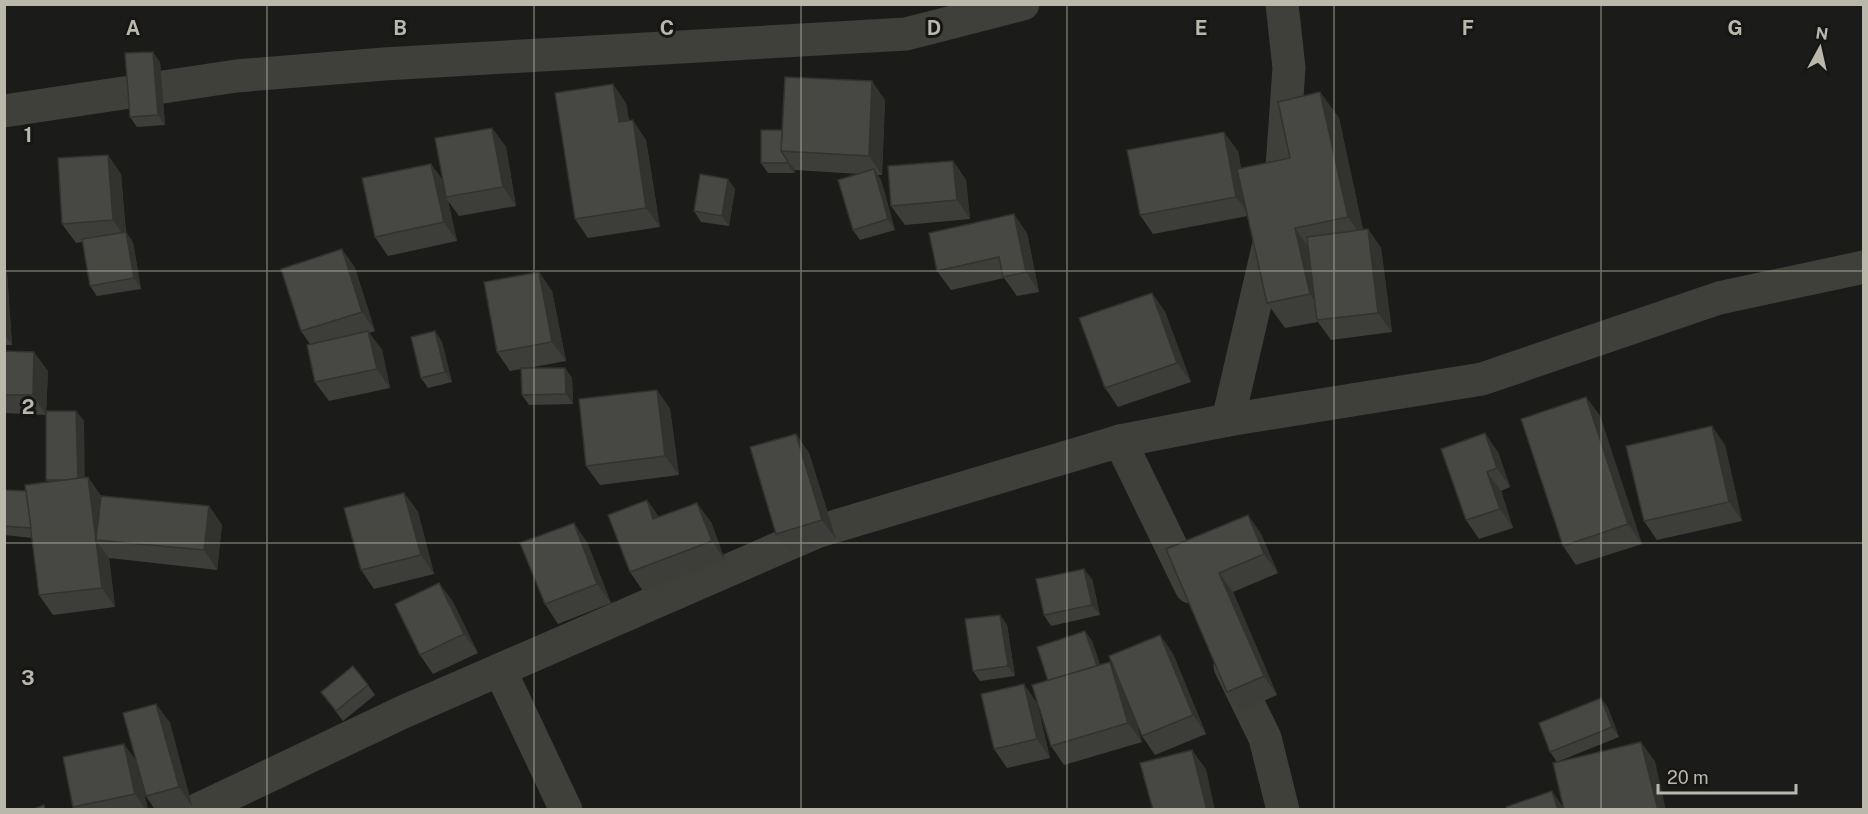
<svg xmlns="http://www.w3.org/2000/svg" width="1868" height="814" font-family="'Public Sans',sans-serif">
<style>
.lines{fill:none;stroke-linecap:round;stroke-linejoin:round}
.street{stroke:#40403a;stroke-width:33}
.wall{fill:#3d3e3a}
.shaded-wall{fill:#32322f}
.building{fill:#474843;stroke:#32322f;stroke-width:1.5}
.grid{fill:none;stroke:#bab8ab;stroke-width:1.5;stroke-opacity:0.55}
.grid-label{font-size:20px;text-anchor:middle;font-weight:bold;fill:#bab8ab;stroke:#161614;stroke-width:6;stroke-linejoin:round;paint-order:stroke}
</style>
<rect width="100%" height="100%" fill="#1b1b19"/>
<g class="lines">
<g class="street">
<path d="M4,111L236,76L384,64L906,34L1023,4"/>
<path d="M1228,420L1280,196L1289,68L1282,4"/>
<path d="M1120,441L1191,587"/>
<path d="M1230,666L1265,738L1283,810"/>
<path d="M500,670L566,810"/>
<path d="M197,810L403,712L816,532L1120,441L1228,420L1482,379L1719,298L1864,267"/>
</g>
</g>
<g class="wall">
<path d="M160,62L165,125L137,127L130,117Z"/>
<path d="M1320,92L1339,118L1363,230L1368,229L1381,248L1392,332L1331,340L1318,322L1285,328L1267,303L1248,216L1153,234L1140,215L1238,151L1241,168L1290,158Z"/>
<path d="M885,100L882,175H878L881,180L895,230L860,240L853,230L859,174L795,170L794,173H768L761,163L782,131Z"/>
<path d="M626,103L629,121L646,140L660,227L588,238L575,219Z"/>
<path d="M492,128L506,147L516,206L459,216L448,201L457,241L388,256L375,237L431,164L443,181Z"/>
<path d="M953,161L966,180L970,219L905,225L891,206Z"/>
<path d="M121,174L126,232L133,242L141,289L97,296L90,286L83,242L76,243L62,224Z"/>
<path d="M735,189L729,226L701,222L694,211Z"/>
<path d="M1027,233L1039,292L1017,296L1004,278L951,290L937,271Z"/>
<path d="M342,249L355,268L375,331L369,333L382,350L390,388L329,401L315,382L310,344L301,331Z"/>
<path d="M4,269L7,272L12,345H4Z"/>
<path d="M539,272L552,291L566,361L528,368H565L572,378L573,404L529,405L522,395L521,369L510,371L497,352Z"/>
<path d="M1152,293L1165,312L1191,382L1118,407L1105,388Z"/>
<path d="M435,331L442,342L452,382L428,388L421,378Z"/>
<path d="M4,351L48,371L46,411H76L84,421V477H88L101,496L209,506L222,525L217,570L109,558L115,607L53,615L39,595L32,538L4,535V490L26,491L48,482L46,480V415L4,413Z"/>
<path d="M657,390L670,409L679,475L600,485L586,466Z"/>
<path d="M1586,397L1600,416L1642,544L1576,565L1563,546Z"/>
<path d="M796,434L809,453L836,539L789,553L776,534Z"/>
<path d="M1725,445L1742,521L1657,540L1644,521Z"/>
<path d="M1441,449L1498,452L1510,487L1501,491L1513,528L1479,539L1466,520Z"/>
<path d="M404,493L418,512L434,574L374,589L361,570Z"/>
<path d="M647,500L659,517L711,522L725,560L643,591L630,572Z"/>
<path d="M1248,515L1261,534L1278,573L1233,592L1277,695L1240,711L1227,692L1166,549Z"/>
<path d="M587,542L611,603L558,624L545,604Z"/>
<path d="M1092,579L1100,615L1051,626L1044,615Z"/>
<path d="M439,583L453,602L478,653L433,674L420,655Z"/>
<path d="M1000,615L1007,625L1015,676L980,681L973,671Z"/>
<path d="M1085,631L1092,641L1100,665L1114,667L1160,635L1173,654L1206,734L1155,755L1142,736L1134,717L1142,742L1064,765L1051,746L1048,681Z"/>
<path d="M368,685L375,695L343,721L321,692Z"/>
<path d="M1601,698L1608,708L1619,737L1557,762L1550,752Z"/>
<path d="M1037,703L1050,758L1007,768L994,749Z"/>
<path d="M156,704L170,723L192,806L181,810H155L146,796L141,778L148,810H75L73,807L136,760Z"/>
</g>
<g class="shaded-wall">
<path d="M153,52L160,62L165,125L158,115Z"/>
<path d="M872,81L885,100L882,175L869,156Z"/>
<path d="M613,84L626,103L633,142L619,122Z"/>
<path d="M1320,92L1339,118L1366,243L1348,217Z"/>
<path d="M633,120L646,140L660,227L646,208Z"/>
<path d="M492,128L506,147L516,206L503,187Z"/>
<path d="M1224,132L1238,151L1250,216L1236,197Z"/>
<path d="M108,155L121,174L126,239L113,220Z"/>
<path d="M787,160L795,170L794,173L787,163Z"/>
<path d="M953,161L966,180L970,219L957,200Z"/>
<path d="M431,164L445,183L446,197L448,201L457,241L444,222Z"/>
<path d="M874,169L881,180L895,230L888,219Z"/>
<path d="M728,179L735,189L729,226L722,216Z"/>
<path d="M1014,214L1027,233L1039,292L1026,272Z"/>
<path d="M1295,228L1313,254L1328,320L1310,294Z"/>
<path d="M1368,229L1381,248L1392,332L1378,313Z"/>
<path d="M126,232L133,242L141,289L134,278Z"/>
<path d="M342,249L355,268L375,331L362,312Z"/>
<path d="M4,269L7,272L12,345L4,334Z"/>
<path d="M539,272L552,291L566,361L552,342Z"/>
<path d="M1152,293L1165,312L1191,382L1177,363Z"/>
<path d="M368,331L382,350L390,388L377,369Z"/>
<path d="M435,331L442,342L452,382L445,372Z"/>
<path d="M34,352L48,371L46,415L33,395Z"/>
<path d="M565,368L572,378L573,404L566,394Z"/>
<path d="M657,390L670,409L679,475L665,456Z"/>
<path d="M1586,397L1600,416L1642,544L1628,524Z"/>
<path d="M76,411L84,421L85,490L78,479Z"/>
<path d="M1712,426L1725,445L1742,521L1729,502Z"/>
<path d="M1485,433L1498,452L1510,487L1497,468Z"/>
<path d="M796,434L809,453L836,539L822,520Z"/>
<path d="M1487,472L1501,491L1513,528L1500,509Z"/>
<path d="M88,477L101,496L96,540L109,558L115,607L102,588Z"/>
<path d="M404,493L418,512L434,574L421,555Z"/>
<path d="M647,500L660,519H653Z"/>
<path d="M697,503L711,522L725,560L712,541Z"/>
<path d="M209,506L222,525L217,570L204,550Z"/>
<path d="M1248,515L1261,534L1278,573L1264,554Z"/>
<path d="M574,523L587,542L611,603L597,584Z"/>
<path d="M1084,569L1092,579L1100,615L1092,605Z"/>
<path d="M1219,573L1233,592L1277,695L1264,676Z"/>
<path d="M439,583L453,602L478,653L464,634Z"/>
<path d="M1000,615L1007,625L1015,676L1008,666Z"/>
<path d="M1085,631L1092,641L1105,680L1098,669Z"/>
<path d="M1160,635L1173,654L1206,734L1193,715Z"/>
<path d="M1110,662L1123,681L1142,742L1128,723Z"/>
<path d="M1024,684L1037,703L1050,758L1037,739Z"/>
<path d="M1601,698L1608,708L1619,737L1612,727Z"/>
<path d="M156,704L170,723L192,806L179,787Z"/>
<path d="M1641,742L1655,761L1666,810H1658Z"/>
<path d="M124,744L138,763L148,810H146L135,794Z"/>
<path d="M1192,750L1206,769L1215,810H1207Z"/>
<path d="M1552,791L1565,810H1558Z"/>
</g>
<g class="building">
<path d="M153,52L158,115L130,117L125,53Z"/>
<path d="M785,77L872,81L869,156L781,151Z"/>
<path d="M613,84L619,122L633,120L646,208L575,219L555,93Z"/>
<path d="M1320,92L1348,217L1295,228L1310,294L1267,303L1237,169L1290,158L1278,102Z"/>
<path d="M492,128L503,187L446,197L435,138Z"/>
<path d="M761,130H782L781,151L787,160V163H761Z"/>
<path d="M1224,132L1236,197L1140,215L1127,150Z"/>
<path d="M108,155L113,220L62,224L58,158Z"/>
<path d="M953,161L957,200L891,206L888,166Z"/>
<path d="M431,164L444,222L375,237L362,178Z"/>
<path d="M874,169L888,219L853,230L838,180Z"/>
<path d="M700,174L728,179L722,216L694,211Z"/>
<path d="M1014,214L1026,272L1003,277L999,257L937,271L929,233Z"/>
<path d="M1368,229L1378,313L1317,320L1307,237Z"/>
<path d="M126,232L134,278L90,286L82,239Z"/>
<path d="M342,249L362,312L301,331L281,269Z"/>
<path d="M539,272L552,342L497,352L484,282Z"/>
<path d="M1152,293L1177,363L1105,388L1079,318Z"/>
<path d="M368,331L377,369L315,382L307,345Z"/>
<path d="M435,331L445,372L421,378L411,337Z"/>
<path d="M4,351L34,352L33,395H4Z"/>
<path d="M521,368H565L566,394L522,395Z"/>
<path d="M657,390L665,456L586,466L579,399Z"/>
<path d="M1586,397L1628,524L1563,546L1521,419Z"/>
<path d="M46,411H76L78,478L68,480H46Z"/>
<path d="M1712,426L1729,502L1644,521L1626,446Z"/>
<path d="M1485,433L1497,468L1487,472L1500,509L1466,520L1441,449Z"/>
<path d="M796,434L822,520L776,534L750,447Z"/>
<path d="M88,477L102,588L39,595L25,485Z"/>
<path d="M4,490L26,491L31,528L4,526Z"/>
<path d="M404,493L421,555L361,570L344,508Z"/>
<path d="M101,496L209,506L204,550L96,540Z"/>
<path d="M647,500L653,519L697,503L712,541L630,572L608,515Z"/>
<path d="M1248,515L1264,554L1219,573L1264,676L1227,692L1166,549Z"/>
<path d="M574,523L597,584L545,604L520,543Z"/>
<path d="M1084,569L1092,605L1044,615L1036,579Z"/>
<path d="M439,583L464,634L420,655L395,604Z"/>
<path d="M1000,615L1008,666L973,671L965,619Z"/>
<path d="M1085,631L1097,666L1048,681L1037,647Z"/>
<path d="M1160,635L1193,715L1142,736L1109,656Z"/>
<path d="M1110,662L1128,723L1051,746L1032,685Z"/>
<path d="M353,666L368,685L336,711L321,692Z"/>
<path d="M1024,684L1037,739L994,749L981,694Z"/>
<path d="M1601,698L1612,727L1550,752L1539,723Z"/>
<path d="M156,704L179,787L146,796L123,713Z"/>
<path d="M1641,742L1658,810H1564L1553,763Z"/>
<path d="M124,744L135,794L73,807L63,757Z"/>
<path d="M1192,750L1207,810H1153L1140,763Z"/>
<path d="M1552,791L1558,810H1507L1506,807Z"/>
<path d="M44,805L45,810H31Z"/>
</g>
<path class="grid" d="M267,4V810M534,4V810M801,4V810M1067,4V810M1334,4V810M1601,4V810M4,271H1864M4,543H1864"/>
<g class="grid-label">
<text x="133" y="35">A</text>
<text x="400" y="35">B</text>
<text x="667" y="35">C</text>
<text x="934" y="35">D</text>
<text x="1201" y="35">E</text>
<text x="1468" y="35">F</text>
<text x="1735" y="35">G</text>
<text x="28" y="142">1</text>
<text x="28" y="414">2</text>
<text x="28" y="685">3</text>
</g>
<rect width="1868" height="814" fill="none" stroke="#bab8ab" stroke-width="12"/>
<g transform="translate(1820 48) rotate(8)" stroke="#161614" stroke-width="4.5" paint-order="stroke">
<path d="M0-4.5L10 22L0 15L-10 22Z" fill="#bab8ab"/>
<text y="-9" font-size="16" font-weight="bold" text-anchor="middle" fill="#bab8ab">N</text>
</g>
<path d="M1658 784v9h138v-9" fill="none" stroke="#bab8ab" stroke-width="3"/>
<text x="1667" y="784" font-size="18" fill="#bab8ab" stroke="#161614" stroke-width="4.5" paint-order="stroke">20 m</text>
</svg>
